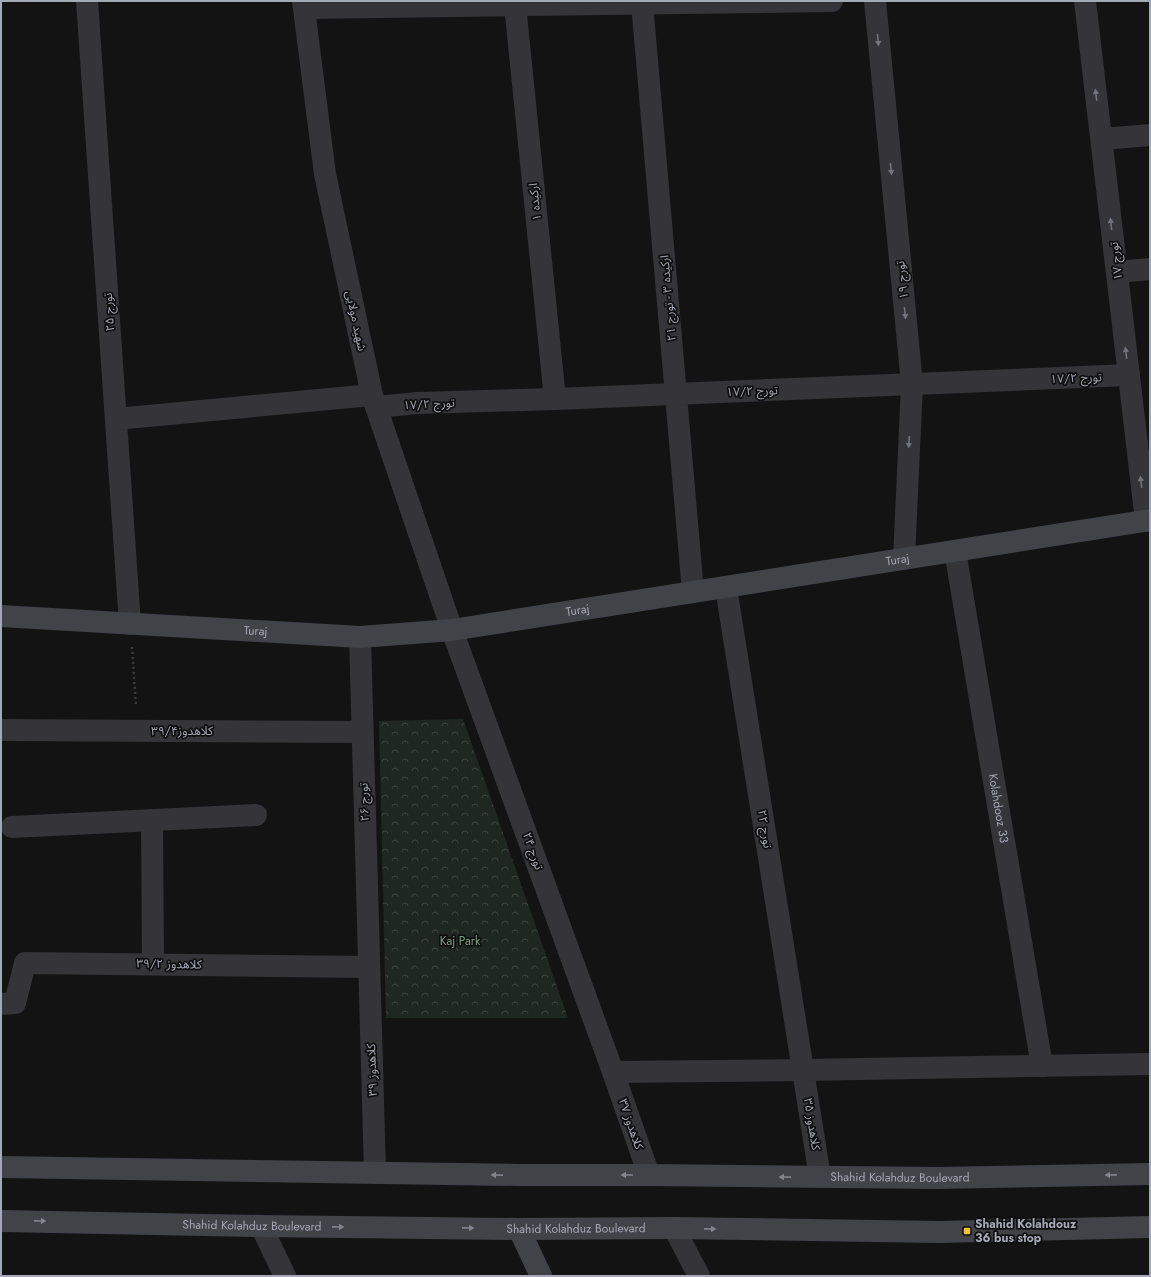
<svg xmlns="http://www.w3.org/2000/svg" width="1151" height="1277" font-family="Jost,'Noto Sans Arabic',sans-serif">
<style>
.park{fill:url(#park-crowns)}
.lines{fill:none;stroke-linecap:round;stroke-linejoin:round}
.path{stroke:#3a3b40;stroke-width:2.5;stroke-dasharray:2 3;stroke-linecap:butt}
.street{stroke:#343439;stroke-width:22}
.secondary{stroke:#424349;stroke-width:22}
.oneway{fill:#72747d}
.oneway2{fill:#82858f}
.poi-dot{fill:#eec231;stroke:#0e0e0f;stroke-width:1.5}
.labels{text-anchor:middle;stroke-width:3.5;stroke-linejoin:round;paint-order:stroke}
.street-label{font-size:12px;fill:#a5a8b5;stroke:#0e0e0f}
.park-label{font-size:12px;fill:#7ca082;stroke:#0e0e0f}
.poi-label{font-size:12px;font-weight:bold;fill:#a5a8b5;stroke:#0e0e0f;text-anchor:start}
</style>
<defs>
<pattern id="park-crowns" width="20" height="18" patternUnits="userSpaceOnUse"><rect width="20" height="18" fill="#1f2721"/><path d="M2 6a3 3 0 1 1 6 0M12 15a3 3 0 1 1 6 0" fill="none" stroke="#3d443f"/></pattern>
</defs>
<rect width="100%" height="100%" fill="#131314"/>
<path class="park" d="M463,719L568,1018H386L379,721Z"/>
<g class="lines">
<path class="path" d="M132,647L136,706"/>
<g class="street">
<path d="M87,1L130,624"/>
<path d="M303,1L325,174L372,395L452,630L613,1072L649,1175"/>
<path d="M875,1L912,384L904,559"/>
<path d="M1085,1L1146,521"/>
<path d="M642,3L693,592"/>
<path d="M515,5L555,399"/>
<path d="M304,8L832,1"/>
<path d="M1102,139L1150,135"/>
<path d="M1117,272L1150,269"/>
<path d="M376,407L418,403L555,399L1129,375"/>
<path d="M116,419L372,395"/>
<path id="s1" d="M955,551L1042,1066"/>
<path d="M726,588L820,1177"/>
<path d="M360,637L375,1173"/>
<path d="M1,730L362,732"/>
<path d="M152,820L153,964"/>
<path d="M12,827L256,815"/>
<path d="M1,1004L15,1003L25,963L369,967"/>
<path d="M613,1072L803,1070L1150,1064"/>
<path d="M261,1226L285,1276"/>
<path d="M674,1228L699,1276"/>
</g>
<g class="secondary">
<path id="s2" d="M1,616L360,637L452,630L1150,520"/>
<path id="s3" d="M1,1167L518,1175H649L938,1178L1150,1174"/>
<path id="s4" d="M1,1221L261,1226L519,1229L674,1228L939,1232L1150,1227"/>
<path d="M519,1229L541,1276"/>
</g>
</g>
<defs><path id="oneway-solid" d="M-6-.8H1V-3.2L6.5 0L1 3.2V.8H-6Z"/></defs>
<g class="oneway">
<use href="#oneway-solid" transform="translate(878 40) rotate(84)"/>
<use href="#oneway-solid" transform="translate(1096 95) rotate(-97)"/>
<use href="#oneway-solid" transform="translate(891 169) rotate(84)"/>
<use href="#oneway-solid" transform="translate(1111 224) rotate(-97)"/>
<use href="#oneway-solid" transform="translate(905 313) rotate(84)"/>
<use href="#oneway-solid" transform="translate(1126 353) rotate(-97)"/>
<use href="#oneway-solid" transform="translate(909 442) rotate(93)"/>
<use href="#oneway-solid" transform="translate(1141 482) rotate(-97)"/>
</g>
<g class="oneway2">
<use href="#oneway-solid" transform="translate(497 1175) rotate(-179)"/>
<use href="#oneway-solid" transform="translate(627 1175) rotate(180)"/>
<use href="#oneway-solid" transform="translate(1111 1175) rotate(179)"/>
<use href="#oneway-solid" transform="translate(785 1177) rotate(-179)"/>
<use href="#oneway-solid" transform="translate(40 1221) rotate(1)"/>
<use href="#oneway-solid" transform="translate(338 1227) rotate(1)"/>
<use href="#oneway-solid" transform="translate(468 1228) rotate(1)"/>
<use href="#oneway-solid" transform="translate(710 1229) rotate(1)"/>
</g>
<rect class="poi-dot" x="963" y="1227" width="8" height="8" rx="2"/>
<g class="labels">
<g class="street-label">
<text transform="translate(535 202) rotate(-96)" y="4">ارکیده ۱</text>
<text transform="translate(1116 261) rotate(-97)" y="4">تورج ۱۷</text>
<text transform="translate(902 280) rotate(-96)" y="4">تورج ۱۹</text>
<text transform="translate(668 298) rotate(-95)" y="4">ارکیده ۳ - تورج ۲۱</text>
<text transform="translate(109 312) rotate(-94)" y="4">تورج ۲۵</text>
<text transform="translate(356 321) rotate(78)" y="4">شهید مولایی</text>
<text transform="translate(1076 378) rotate(-2)" y="4">تورج ۱۷/۲</text>
<text transform="translate(752 391) rotate(-2)" y="4">تورج ۱۷/۲</text>
<text transform="translate(429 404) rotate(-3)" y="4">تورج ۱۷/۲</text>
<text dy="4" stroke="none"><textPath href="#s2" startOffset="903">Turaj</textPath></text>
<text dy="4" stroke="none"><textPath href="#s2" startOffset="579">Turaj</textPath></text>
<text dy="4" stroke="none"><textPath href="#s2" startOffset="255">Turaj</textPath></text>
<text x="182" y="735">کلاهدوز۳۹/۴</text>
<text transform="translate(364 802) rotate(-92)" y="4">تورج ۲۶</text>
<text dy="4" stroke="none"><textPath href="#s1" startOffset="261">Kolahdooz 33</textPath></text>
<text transform="translate(765 829) rotate(81)" y="4">تورج ۲۲</text>
<text transform="translate(533 851) rotate(70)" y="4">تورج ۲۴</text>
<text transform="translate(169 964) rotate(1)" y="4">کلاهدوز ۳۹/۲</text>
<text transform="translate(372 1070) rotate(-92)" y="4">کلاهدوز ۳۹</text>
<text transform="translate(631 1124) rotate(71)" y="4">کلاهدوز ۳۷</text>
<text transform="translate(812 1124) rotate(81)" y="4">کلاهدوز ۳۵</text>
<text dy="4" stroke="none"><textPath href="#s3" startOffset="899">Shahid Kolahduz Boulevard</textPath></text>
<text dy="4" stroke="none"><textPath href="#s4" startOffset="251">Shahid Kolahduz Boulevard</textPath></text>
<text dy="4" stroke="none"><textPath href="#s4" startOffset="575">Shahid Kolahduz Boulevard</textPath></text>
</g>
<g class="park-label">
<text x="460" y="945">Kaj Park</text>
</g>
<g class="poi-label">
<text x="975" y="1228">Shahid Kolahdouz<tspan x="975" dy="14">36 bus stop</tspan></text>
</g>
</g>
<rect width="1151" height="1277" fill="none" stroke="#a5a8b5" stroke-width="4"/>
</svg>
